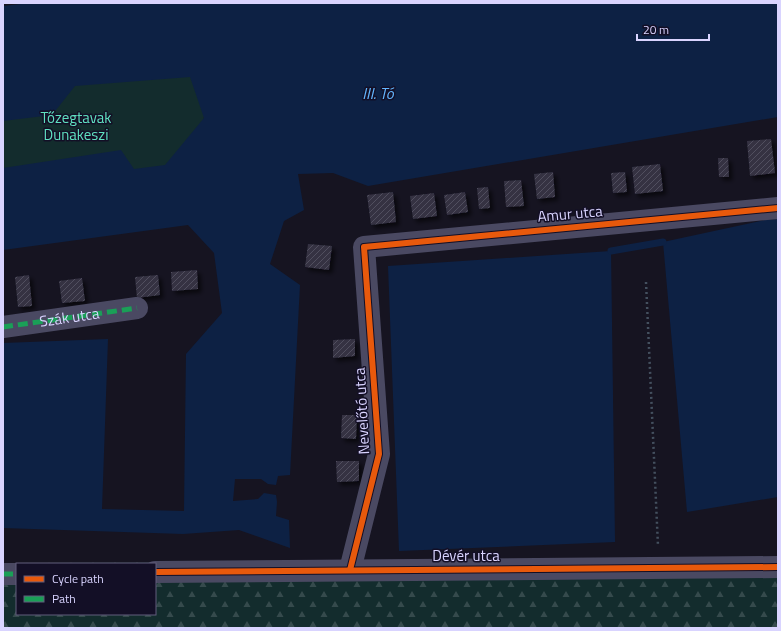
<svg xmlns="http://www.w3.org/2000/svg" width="781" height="631" font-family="'Titillium Web',sans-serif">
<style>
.forest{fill:url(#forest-firs);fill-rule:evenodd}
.park{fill:#132c2d}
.water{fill:#0d2144}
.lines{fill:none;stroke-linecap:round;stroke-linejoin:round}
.stream{stroke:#0d2144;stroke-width:7}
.building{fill:url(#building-hatch);filter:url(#shadow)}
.path{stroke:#44505f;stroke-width:2.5;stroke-dasharray:2 3;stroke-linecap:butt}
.minor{stroke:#4a4962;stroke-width:22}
.quiet{stroke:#1a9f57;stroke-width:5;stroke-dasharray:10 5;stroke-linecap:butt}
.cycleway-casing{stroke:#130f26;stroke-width:8}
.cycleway{stroke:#e8590c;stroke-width:6}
.labels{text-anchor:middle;stroke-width:3;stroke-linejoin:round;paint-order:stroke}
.park-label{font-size:15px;fill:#5fe0c0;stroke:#130f26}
.street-label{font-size:15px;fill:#d9d4ff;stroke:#130f26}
.water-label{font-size:16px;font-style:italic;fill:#62b6ff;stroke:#130f26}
</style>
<defs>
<pattern id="forest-firs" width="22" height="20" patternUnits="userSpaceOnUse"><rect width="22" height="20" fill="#132c2d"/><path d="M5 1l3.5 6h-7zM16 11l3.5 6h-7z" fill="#354a4c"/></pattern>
<pattern id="building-hatch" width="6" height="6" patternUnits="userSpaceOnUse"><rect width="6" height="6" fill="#343243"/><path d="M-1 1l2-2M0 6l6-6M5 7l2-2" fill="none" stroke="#514f5f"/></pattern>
<filter id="shadow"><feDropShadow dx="3.5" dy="3.5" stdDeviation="2" flood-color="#0009"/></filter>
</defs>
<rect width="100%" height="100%" fill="#161421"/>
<path class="forest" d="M380,562L778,566V628H3V563ZM17,564H155V614H17Z"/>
<path class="park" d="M213,51L196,175L3,197V72Z"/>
<g class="water">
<path d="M29,3H778V117L368,186L333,173L298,174L304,210L284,221L270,264L300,285L290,475L278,476L276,485L268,484L261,479H235L233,501L258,499L264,493L276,495L277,502L276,516L289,520L290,548L239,530L183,534L3,528V343L108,339L102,509L184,511L186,354L222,313L214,253L188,225L3,250V168L121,150L134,169L165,165L204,118L190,77L75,86L52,115L3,121V6Z"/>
<path d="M778,219V497L687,512L663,242L765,220Z"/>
<path d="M611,251L615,542L399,551L388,266Z"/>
</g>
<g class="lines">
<path class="stream" d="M611,251L663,242"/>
</g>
<g class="building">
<path d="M771,139L775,173L750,176L747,141Z"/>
<path d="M718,158H728L729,177H719Z"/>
<path d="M660,164L663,191L635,194L632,167Z"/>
<path d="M553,172L555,197L537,199L534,174Z"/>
<path d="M625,172L627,192L613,193L611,173Z"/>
<path d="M521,180L524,206L506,207L504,181Z"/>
<path d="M488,187L490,208L479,209L477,188Z"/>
<path d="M393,192L396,222L371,225L367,195Z"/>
<path d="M465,192L468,212L447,215L444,195Z"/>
<path d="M434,193L437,216L413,219L410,196Z"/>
<path d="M308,244L332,246L329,270L305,267Z"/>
<path d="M197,270L198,289L172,291L171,272Z"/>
<path d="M29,275L32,306L18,307L15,277Z"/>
<path d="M158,275L160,295L137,298L135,277Z"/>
<path d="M82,278L85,301L62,303L59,281Z"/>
<path d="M355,339V356L333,358V340Z"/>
<path d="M342,415H357L356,439L341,438Z"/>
<path d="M336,461H359V481L337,482Z"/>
</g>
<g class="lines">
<path class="path" d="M646,282L658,546"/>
<g class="minor">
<path id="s1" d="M3,327L137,308"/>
<path d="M350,570L379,454L364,247L778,208"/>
<path d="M155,572L778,567"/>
<path d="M3,574H17"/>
</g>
<g class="quiet">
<path d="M3,327L137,308"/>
<path d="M3,574H17"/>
</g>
<g class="cycleway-casing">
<g id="cycleway">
<path d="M350,570L379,454L364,247L778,208"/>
<path d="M155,572L778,567"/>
</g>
</g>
<use href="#cycleway" class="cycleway"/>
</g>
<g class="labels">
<g class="park-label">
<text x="76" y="123">Tőzegtavak<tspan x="76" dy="17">Dunakeszi</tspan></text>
</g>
<g class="street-label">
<text transform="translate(570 214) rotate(-5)" y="5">Amur utca</text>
<text dy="5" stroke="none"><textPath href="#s1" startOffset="67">Szák utca</textPath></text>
<text transform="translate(362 411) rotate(-93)" y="5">Nevelőtó utca</text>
<text x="466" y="561">Dévér utca</text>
</g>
<g class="water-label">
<text x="378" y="99">III. Tó</text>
</g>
</g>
<rect width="781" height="631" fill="none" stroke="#d9d4ff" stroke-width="8"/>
<rect x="16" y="563" width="140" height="52" fill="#130f26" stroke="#625e7d"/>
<rect x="24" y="576" width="20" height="6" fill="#e8590c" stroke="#625e7d"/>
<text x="52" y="583" font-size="12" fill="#d9d4ff">Cycle path</text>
<rect x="24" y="596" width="20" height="6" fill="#1a9f57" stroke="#625e7d"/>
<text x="52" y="603" font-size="12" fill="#d9d4ff">Path</text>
<path d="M637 34v6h72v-6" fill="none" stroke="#d9d4ff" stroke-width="2"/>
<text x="643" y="34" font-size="12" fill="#d9d4ff" stroke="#130f26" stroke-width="3" paint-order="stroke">20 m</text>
</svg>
